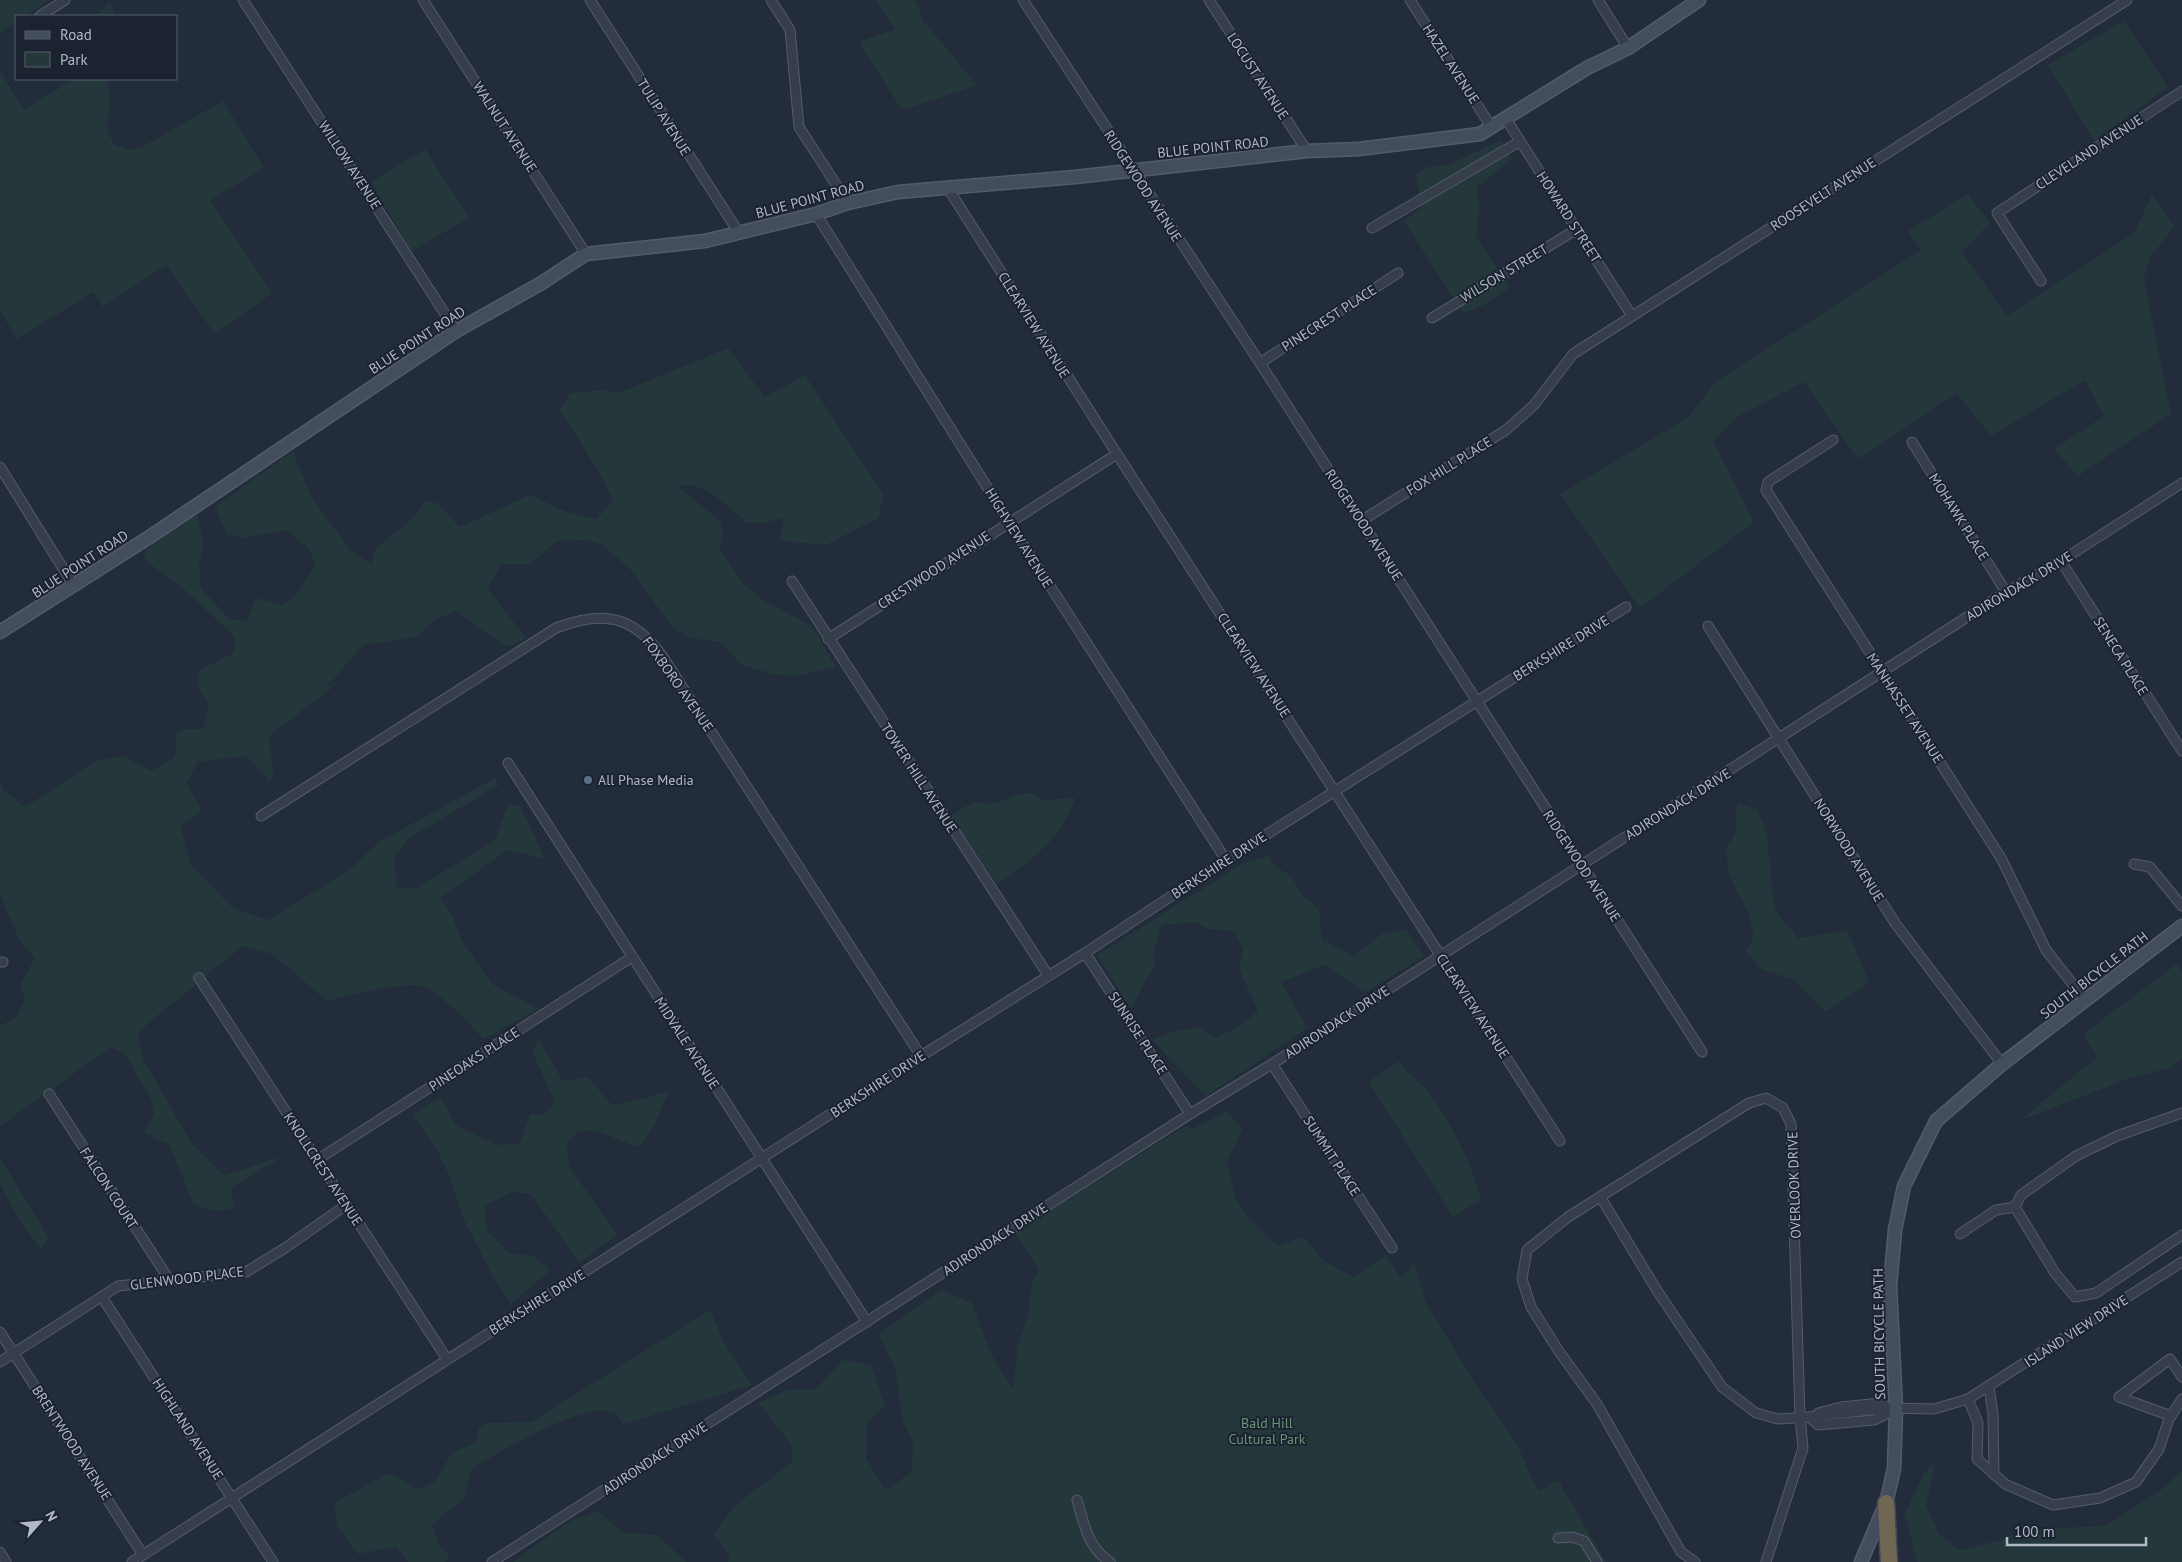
<svg xmlns="http://www.w3.org/2000/svg" width="2182" height="1562" font-family="'PT Sans',sans-serif">
<style>
.green{fill:#24383c}
.lines{fill:none;stroke-linecap:round;stroke-linejoin:round}
.street-casing{stroke:#545c69;stroke-width:11}
.secondary-casing{stroke:#545c69;stroke-width:15}
.highway-casing{stroke:#414956;stroke-width:19}
.street{stroke:#363e4b;stroke-width:9}
.secondary{stroke:#444d5e;stroke-width:12}
.highway{stroke:#716653;stroke-width:16}
.service-dot{fill:#5c6f8a;stroke:#1b2330;stroke-width:2}
.labels{text-anchor:middle;stroke-width:4;stroke-linejoin:round;paint-order:stroke}
.street-label{font-size:14px;fill:#b1b9c7;stroke:#1b2330}
.poi-label{font-size:14px;fill:#b1b9c7;stroke:#1b2330;text-anchor:start}
.park-label{font-size:14px;fill:#689875;stroke:#1b2330}
</style>
<rect width="100%" height="100%" fill="#222c3b"/>
<g class="green">
<path d="M0,0H49L25,16H16V22L0,33Z"/>
<path d="M875,0H915L924,22L977,85L902,110L859,42L895,29Z"/>
<path d="M110,3L117,16H94Z"/>
<path d="M2124,21L2168,87L2094,141L2048,65Z"/>
<path d="M0,71L24,110L74,79H107L110,101L107,131L115,145L129,150L142,147L223,101L264,168L210,200L272,293L215,334L166,265L103,307L93,292L17,339L0,311Z"/>
<path d="M1501,140L1512,159L1477,187L1479,204L1476,237L1510,287L1486,304L1463,313L1404,221L1422,207L1416,175L1427,167L1448,165Z"/>
<path d="M425,149L469,218L411,251L371,182Z"/>
<path d="M1968,194L1990,223L1962,252L2007,316L2134,233L2152,195L2174,226L2150,258L2144,278L2171,414L2078,476L2054,449L2104,416L2085,380L1991,436L1956,393L1858,459L1804,382L1735,418L1713,441L1754,522L1640,608L1560,494L1689,417L1714,383L1921,250L1908,231Z"/>
<path d="M728,348L765,397L805,375L883,494L879,518L826,545L780,541L784,518L768,522L747,523C729,508 704,479 678,486L721,522L723,534L720,550L742,582L762,600L812,626L836,667L796,676L776,675L742,665L720,642L690,638L673,628L630,569L602,545L586,540L556,541L531,564H501L488,589L526,638L507,647L456,611L433,621L418,637L363,645L328,686L337,684L269,736L273,775L270,782L246,756L197,762L187,784L202,811L180,827L192,866L232,907L268,920L348,871L379,842L495,778L499,785L411,837L394,856L397,887L417,888L495,840L509,803L521,807L545,859L508,850L440,898L452,915L462,941L492,984L539,1009L483,1039C470,1023 435,986 414,985C392,985 349,995 327,1001L272,954L243,946L147,1024L138,1036L143,1059L192,1144L224,1176L285,1155L231,1188L234,1208L217,1211L194,1205L169,1144L155,1139L144,1132L154,1115L152,1101L125,1054L111,1047L0,1126V1026L16,1017L25,1000L20,985L35,958L20,942L0,895V783L4,790L25,807L97,761L124,756L151,771L175,757L177,733L184,729H203L209,706L198,685L199,670L234,653L235,637L184,589L146,561L145,551L197,512L203,542L199,566L201,588L229,619L247,621L256,598L281,605L295,597L315,566L309,549L287,530L243,538L227,534L215,507L293,451L311,497L352,552L372,564L376,548L413,518L426,500L438,504L460,527L530,495L564,511L596,519L613,502L604,480L560,410L570,393L602,390L619,393Z"/>
<path d="M1023,793H1033L1043,800L1075,798C1060,842 1033,858 997,884L951,815L974,802L991,804Z"/>
<path d="M1737,803L1758,810L1767,835L1774,909L1798,938L1848,931L1869,983L1826,1012L1793,979L1762,970L1746,952L1754,935L1747,910L1729,875L1726,847L1735,834Z"/>
<path d="M1268,856L1277,868L1292,876L1300,893L1319,909L1322,940L1354,956L1382,934L1406,929L1424,956L1365,993L1325,965L1281,982L1307,1028L1206,1096L1152,1040L1170,1032L1200,1027L1216,1038L1240,1026L1258,1011L1239,969L1243,950L1234,931L1209,929L1196,922L1162,925L1153,951L1155,963L1131,1009L1097,955L1244,863Z"/>
<path d="M2177,964L2182,972V1058L2172,1067L2127,1079L2019,1121L2097,1057L2083,1034Z"/>
<path d="M538,1038L563,1081L588,1077L611,1104L618,1105L670,1091C659,1110 654,1134 638,1147L596,1131H579L567,1144L569,1166L617,1235L579,1263L531,1194L512,1192L484,1206L488,1232L509,1253L533,1256L551,1270L511,1304L491,1273L462,1216L449,1175L435,1146L412,1114L441,1098L456,1125L497,1145L520,1143L530,1114H544L555,1102L533,1054Z"/>
<path d="M1398,1061C1408,1073 1418,1081 1428,1092C1447,1114 1476,1172 1481,1200L1453,1217L1369,1082Z"/>
<path d="M1227,1111L1242,1129L1227,1162L1236,1199L1245,1214L1277,1246L1303,1237L1325,1262L1354,1277L1386,1255L1401,1278L1414,1263L1425,1301L1474,1382L1518,1446L1533,1482L1539,1491L1558,1480L1606,1562H728L729,1555L714,1535L734,1506L792,1462L791,1444L758,1403L787,1390H815L843,1360L871,1365L885,1406L867,1423L866,1458L885,1490L912,1472L913,1441L903,1422L895,1368L879,1334L941,1290L972,1303L990,1352L1013,1390L1018,1345L1028,1316L1032,1282L1039,1270L1015,1233L1187,1125L1190,1130Z"/>
<path d="M0,1158L49,1238L41,1249L18,1218L0,1184Z"/>
<path d="M710,1310L724,1342L752,1385L623,1424L616,1413C612,1412 606,1410 601,1410C576,1409 492,1454 471,1470L464,1498L432,1525L440,1548L449,1554L446,1562H409L396,1547L358,1554L337,1526L334,1503L389,1473L415,1488H423L435,1481L452,1453L478,1441V1430L484,1423L531,1422Z"/>
<path d="M1935,1462L1926,1505L1939,1534L1960,1550L2001,1540L2029,1529L2105,1526L2161,1490L2182,1471V1562H1917L1905,1514L1924,1473Z"/>
<path d="M598,1511L623,1533L656,1535L687,1562H513L566,1523Z"/>
</g>
<g class="lines">
<g class="street-casing">
<g id="street">
<path d="M243,0L456,331"/>
<path d="M423,0L586,254"/>
<path d="M590,0L739,233"/>
<path d="M771,0L790,30L799,127L848,203"/>
<path d="M1023,0L1260,363L1702,1052"/>
<path d="M1209,0L1307,151"/>
<path d="M1410,0L1492,128"/>
<path d="M1598,0L1628,48"/>
<path d="M40,16L65,0"/>
<path d="M1506,119L1632,316"/>
<path d="M949,190L1117,454L1560,1141"/>
<path d="M816,214L1009,522L1226,860"/>
<path d="M1372,228L1519,142"/>
<path d="M2041,281L1997,213L2182,91"/>
<path d="M1432,318L1577,229"/>
<path d="M1260,363L1398,273"/>
<path d="M1833,440L1768,482L1766,490L2001,858L2046,950L2085,1000"/>
<path d="M1912,442L2006,592"/>
<path d="M0,467L74,586"/>
<path d="M1361,521L1506,430L1534,405L1573,354L2127,0"/>
<path d="M2061,561L2182,751"/>
<path d="M792,581L1048,975"/>
<path d="M1708,626L1895,923L2002,1064"/>
<path d="M828,639L1117,454"/>
<path d="M508,763L867,1322"/>
<path d="M261,816L556,628C603,610 633,615 663,657L921,1056"/>
<path d="M2134,864L2150,867L2182,906"/>
<path d="M1085,953L1190,1114"/>
<path d="M0,962H3"/>
<path d="M199,978L447,1359"/>
<path d="M1272,1064L1392,1248"/>
<path d="M49,1094L170,1281"/>
<path d="M2182,1113L2117,1136L2076,1156L2021,1195L2015,1207L2055,1273L2075,1297L2096,1293L2182,1235"/>
<path d="M317,1160L632,957"/>
<path d="M1601,1198L1658,1292L1722,1387L1756,1413L1778,1419L1809,1417L1888,1408L1934,1409L1968,1399L2182,1262"/>
<path d="M1960,1234L1996,1210L2015,1207"/>
<path d="M102,1297L273,1562"/>
<path d="M0,1332L143,1555"/>
<path d="M0,1362L118,1286L246,1272L285,1248L346,1205"/>
<path d="M1989,1387L1993,1414L1994,1474"/>
<path d="M1968,1399L1978,1423L1977,1459L2005,1484L2053,1505L2100,1498L2136,1482L2159,1449L2169,1419L2182,1399"/>
<path d="M1818,1413L1841,1407L1881,1403L1888,1408"/>
<path d="M2171,1416L2119,1397L2170,1359L2182,1377"/>
<path d="M1809,1417L1818,1425L1874,1420L1896,1409"/>
<path d="M1077,1500C1084,1524 1088,1548 1110,1562"/>
<path d="M1558,1538L1572,1537L1584,1541L1597,1562"/>
<path d="M0,1552L6,1562"/>
<path d="M132,1562L921,1056L1085,953L1226,860L1626,607"/>
<path d="M492,1562L1190,1114L1272,1064L2006,592L2061,561L2182,483"/>
<path d="M1695,1562L1681,1552L1597,1404L1558,1350L1531,1307L1522,1279L1527,1250L1568,1217L1749,1103L1766,1098L1783,1108L1791,1124L1800,1417L1803,1448L1766,1562"/>
</g>
</g>
<g class="secondary-casing">
<g id="secondary">
<path d="M0,632L151,536L456,331L540,284L586,254L705,241L816,214L848,203L898,192L1075,177L1307,151L1359,149L1480,134L1587,68L1628,48L1699,0"/>
<path d="M1861,1562L1886,1503L1894,1469L1896,1409L1890,1286L1895,1230L1904,1186L1936,1121L2002,1064L2182,926"/>
</g>
</g>
<g class="highway-casing">
<path id="highway" d="M1886,1503L1889,1562"/>
</g>
<use href="#street" class="street"/>
<use href="#secondary" class="secondary"/>
<use href="#highway" class="highway"/>
</g>
<circle class="service-dot" cx="588" cy="780" r="5"/>
<g class="labels">
<g class="street-label">
<text transform="translate(1451 64) rotate(57)" y="5">HAZEL AVENUE</text>
<text transform="translate(1258 76) rotate(57)" y="5">LOCUST AVENUE</text>
<text transform="translate(664 117) rotate(58)" y="5">TULIP AVENUE</text>
<text transform="translate(505 127) rotate(57)" y="5">WALNUT AVENUE</text>
<text transform="translate(1213 147) rotate(-6)" y="5">BLUE POINT ROAD</text>
<text transform="translate(2089 152) rotate(-33)" y="5">CLEVELAND AVENUE</text>
<text transform="translate(350 165) rotate(57)" y="5">WILLOW AVENUE</text>
<text transform="translate(1143 186) rotate(57)" y="5">RIDGEWOOD AVENUE</text>
<text transform="translate(1823 194) rotate(-33)" y="5">ROOSEVELT AVENUE</text>
<text transform="translate(810 199) rotate(-15)" y="5">BLUE POINT ROAD</text>
<text transform="translate(1569 217) rotate(57)" y="5">HOWARD STREET</text>
<text transform="translate(1504 273) rotate(-31)" y="5">WILSON STREET</text>
<text transform="translate(1329 318) rotate(-33)" y="5">PINECREST PLACE</text>
<text transform="translate(1034 325) rotate(58)" y="5">CLEARVIEW AVENUE</text>
<text transform="translate(417 340) rotate(-33)" y="5">BLUE POINT ROAD</text>
<text transform="translate(1449 466) rotate(-32)" y="5">FOX HILL PLACE</text>
<text transform="translate(1959 517) rotate(58)" y="5">MOHAWK PLACE</text>
<text transform="translate(1364 525) rotate(57)" y="5">RIDGEWOOD AVENUE</text>
<text transform="translate(1019 538) rotate(58)" y="5">HIGHVIEW AVENUE</text>
<text transform="translate(80 564) rotate(-33)" y="5">BLUE POINT ROAD</text>
<text transform="translate(934 570) rotate(-33)" y="5">CRESTWOOD AVENUE</text>
<text transform="translate(2019 586) rotate(-31)" y="5">ADIRONDACK DRIVE</text>
<text transform="translate(1561 648) rotate(-32)" y="5">BERKSHIRE DRIVE</text>
<text transform="translate(2121 656) rotate(58)" y="5">SENECA PLACE</text>
<text transform="translate(1254 665) rotate(57)" y="5">CLEARVIEW AVENUE</text>
<text transform="translate(678 684) rotate(55)" y="5">FOXBORO AVENUE</text>
<text transform="translate(1905 708) rotate(57)" y="5">MANHASSET AVENUE</text>
<text transform="translate(919 778) rotate(57)" y="5">TOWER HILL AVENUE</text>
<text transform="translate(1678 804) rotate(-32)" y="5">ADIRONDACK DRIVE</text>
<text transform="translate(1849 850) rotate(58)" y="5">NORWOOD AVENUE</text>
<text transform="translate(1219 865) rotate(-33)" y="5">BERKSHIRE DRIVE</text>
<text transform="translate(1582 866) rotate(57)" y="5">RIDGEWOOD AVENUE</text>
<text transform="translate(2094 975) rotate(-38)" y="5">SOUTH BICYCLE PATH</text>
<text transform="translate(1473 1006) rotate(57)" y="5">CLEARVIEW AVENUE</text>
<text transform="translate(1337 1022) rotate(-33)" y="5">ADIRONDACK DRIVE</text>
<text transform="translate(1138 1033) rotate(57)" y="5">SUNRISE PLACE</text>
<text transform="translate(687 1043) rotate(57)" y="5">MIDVALE AVENUE</text>
<text transform="translate(474 1059) rotate(-33)" y="5">PINEOAKS PLACE</text>
<text transform="translate(878 1084) rotate(-33)" y="5">BERKSHIRE DRIVE</text>
<text transform="translate(1332 1156) rotate(57)" y="5">SUMMIT PLACE</text>
<text transform="translate(323 1169) rotate(57)" y="5">KNOLLCREST AVENUE</text>
<text transform="translate(1794 1185) rotate(-92)" y="5">OVERLOOK DRIVE</text>
<text transform="translate(109 1188) rotate(57)" y="5">FALCON COURT</text>
<text transform="translate(995 1239) rotate(-33)" y="5">ADIRONDACK DRIVE</text>
<text transform="translate(187 1278) rotate(-7)" y="5">GLENWOOD PLACE</text>
<text transform="translate(537 1302) rotate(-32)" y="5">BERKSHIRE DRIVE</text>
<text transform="translate(2076 1331) rotate(-33)" y="5">ISLAND VIEW DRIVE</text>
<text transform="translate(1879 1334) rotate(-91)" y="5">SOUTH BICYCLE PATH</text>
<text transform="translate(188 1429) rotate(57)" y="5">HIGHLAND AVENUE</text>
<text transform="translate(72 1443) rotate(57)" y="5">BRENTWOOD AVENUE</text>
<text transform="translate(655 1458) rotate(-33)" y="5">ADIRONDACK DRIVE</text>
</g>
<g class="poi-label">
<text x="598" y="785">All Phase Media</text>
</g>
<g class="park-label">
<text x="1267" y="1428">Bald Hill<tspan x="1267" dy="16">Cultural Park</tspan></text>
</g>
</g>
<rect x="15" y="15" width="162" height="65" fill="#1b2330" stroke="#575f6c"/>
<rect x="25" y="31" width="25" height="8" fill="#444d5e" stroke="#575f6c"/>
<text x="60" y="40" font-size="15" fill="#b1b9c7">Road</text>
<rect x="25" y="52" width="25" height="15" fill="#24383c" stroke="#575f6c"/>
<text x="60" y="65" font-size="15" fill="#b1b9c7">Park</text>
<g transform="translate(40 1522) rotate(63)" stroke="#1b2330" stroke-width="4" paint-order="stroke">
<path d="M0-4L9 19L0 12L-9 19Z" fill="#b1b9c7"/>
<text y="-8" font-size="14" font-weight="bold" text-anchor="middle" fill="#b1b9c7">N</text>
</g>
<path d="M2007 1537v8h139v-8" fill="none" stroke="#b1b9c7" stroke-width="2.5"/>
<text x="2014" y="1537" font-size="15" fill="#b1b9c7" stroke="#1b2330" stroke-width="4" paint-order="stroke">100 m</text>
</svg>
